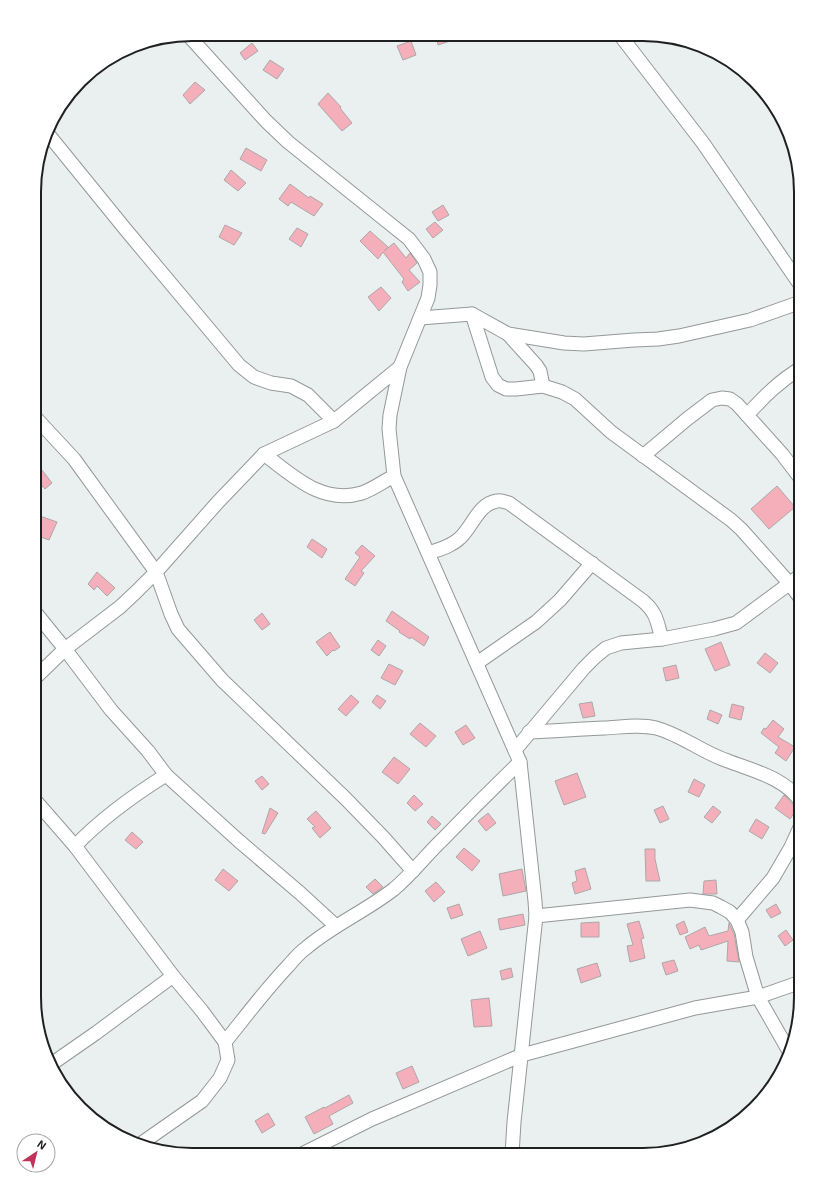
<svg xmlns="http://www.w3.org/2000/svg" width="835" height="1189" font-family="'Exo 2',sans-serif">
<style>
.building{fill:#f5afba;stroke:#aca7a8}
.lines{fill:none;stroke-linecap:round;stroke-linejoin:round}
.minor-casing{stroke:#939898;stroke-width:15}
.minor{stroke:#fff;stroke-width:13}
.rim{fill:none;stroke:#1f2121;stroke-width:2}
</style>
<rect width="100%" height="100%" fill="#eaf0ef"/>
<g class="building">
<path d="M436,35H464L465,36L438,45Z"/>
<path d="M411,41L416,55L403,60L397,46Z"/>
<path d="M252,43L258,51L245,60L240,53Z"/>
<path d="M270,60L284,69L277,79L263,70Z"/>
<path d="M195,82L205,90L190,104L183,95Z"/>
<path d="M328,93L341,107L340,108L352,123L342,131L318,104Z"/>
<path d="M246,148L267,160L261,171L240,159Z"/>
<path d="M231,170L246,183L238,191L224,180Z"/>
<path d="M290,184L309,198L310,196L323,204L314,216L291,202L288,206L279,199Z"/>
<path d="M443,205L449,215L438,221L432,212Z"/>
<path d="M435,222L443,230L433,238L426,229Z"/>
<path d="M225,225L242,233L234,245L219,237Z"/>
<path d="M297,228L308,234L301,247L289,239Z"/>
<path d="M370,231L388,247L384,251L394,243L406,258L410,253L417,263L409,270L420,282L408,291L402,282L404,279L383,252L378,259L360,241Z"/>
<path d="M381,287L391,298L379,311L368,297Z"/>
<path d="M42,470L52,483L45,489L35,479V477Z"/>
<path d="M777,486L795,507L769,529L751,509Z"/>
<path d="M37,515L57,522L49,540L35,535V521Z"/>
<path d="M312,539L327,549L322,558L307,547Z"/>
<path d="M362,545L375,556L361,571L364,573L355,586L345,579L360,557L355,553Z"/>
<path d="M97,572L115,588L107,596L97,586L94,590L88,584Z"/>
<path d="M392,611L429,637L424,646L411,637L410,639L399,632L400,631L386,621Z"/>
<path d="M262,613L270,624L262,630L254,620Z"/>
<path d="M330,632L340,647L334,651L333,650L327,656L316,642Z"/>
<path d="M378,640L386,646L379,656L371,650Z"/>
<path d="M721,642L730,665L715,671L705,649Z"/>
<path d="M765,653L778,663L770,673L757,663Z"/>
<path d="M389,664L403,671L395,685L381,678Z"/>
<path d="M676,665L679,678L666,681L663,668Z"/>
<path d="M351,695L359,702L346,716L338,709Z"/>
<path d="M377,695L386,701L380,709L372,702Z"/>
<path d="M592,702L595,716L583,718L579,704Z"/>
<path d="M732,704L744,707L741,720L729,717Z"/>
<path d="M710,710L722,715L718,724L707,719Z"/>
<path d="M773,720L784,729L778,737L795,747L786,761L775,753L779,747L761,733L764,728L766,729Z"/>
<path d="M420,723L436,736L426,747L410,734Z"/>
<path d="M466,725L475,738L463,745L455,732Z"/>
<path d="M394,757L410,769L398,784L382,772Z"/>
<path d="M577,773L586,797L564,805L555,781Z"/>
<path d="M262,776L269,784L262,790L255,781Z"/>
<path d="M694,779L705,785L699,797L688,792Z"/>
<path d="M414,795L423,804L415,811L407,803Z"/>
<path d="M784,795L797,809L790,819L775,808Z"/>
<path d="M663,806L669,819L660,823L654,810Z"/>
<path d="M713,806L721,812L712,823L704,817Z"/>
<path d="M270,808L278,813L265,834L262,833Z"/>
<path d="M316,811L331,828L320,838L312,828L315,827L307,819Z"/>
<path d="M488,813L496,823L486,831L478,821Z"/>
<path d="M432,816L441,824L435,830L427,822Z"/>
<path d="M756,819L769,827L762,839L749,831Z"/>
<path d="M132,832L143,842L136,849L125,840Z"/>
<path d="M464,848L480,861L472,871L456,857Z"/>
<path d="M645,849H655V859L660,881H646Z"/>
<path d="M585,868L591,889L575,894L572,883L577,881L575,871Z"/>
<path d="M223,869L238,881L229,891L215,880Z"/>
<path d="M522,869L526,891L503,896L499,874Z"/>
<path d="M375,879L383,887L373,894L366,887Z"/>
<path d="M716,880L717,894H703L704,881Z"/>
<path d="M436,882L445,892L434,902L425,891Z"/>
<path d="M459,904L463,915L451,919L447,908Z"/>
<path d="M776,904L781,913L771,918L766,910Z"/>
<path d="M523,914L525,925L500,930L498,919Z"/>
<path d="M639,921L644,938L641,939L645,958L630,962L627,946L633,945L627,924Z"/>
<path d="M684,921L688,932L680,935L676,925Z"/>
<path d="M599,922V937H581V923Z"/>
<path d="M729,923L734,934L739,962L727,961L728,941L701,950L699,945L690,949L685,937L705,927L709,936L728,931Z"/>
<path d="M786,930L793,940L785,946L778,936Z"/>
<path d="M480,931L487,948L468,956L461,939Z"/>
<path d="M674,960L678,971L666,975L662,963Z"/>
<path d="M597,963L601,976L581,983L577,969Z"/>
<path d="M511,968L513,977L502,980L500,971Z"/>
<path d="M489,998L492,1026L474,1027L471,1000Z"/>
<path d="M412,1066L419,1082L403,1089L396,1073Z"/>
<path d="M349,1095L353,1103L329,1116L333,1124L314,1134L305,1117L324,1107L325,1108Z"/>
<path d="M268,1113L275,1125L262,1133L255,1121Z"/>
</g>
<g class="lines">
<g class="minor-casing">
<g id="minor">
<path d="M188,35L266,121L288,142L409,239L424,259L430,272V285L428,298L400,367L390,415L389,429L394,476L520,762L535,901L536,916L514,1122L512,1155"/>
<path d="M620,35L703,143L801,286"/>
<path d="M48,134L126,230L239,365L254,377L271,383L291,386L308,395L334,421"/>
<path d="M472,314L492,377L498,385L506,389H516L543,386L562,392L575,399L611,432L731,520L741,529L790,584L801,599"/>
<path d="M420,318L472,314L508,334L564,343L584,344L634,340L658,339L679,336L750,320L801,302"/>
<path d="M508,334L536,365L540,371L543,386"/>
<path d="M747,415C765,396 778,382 801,368"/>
<path d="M35,417L74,459L156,572L171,614L178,629L222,680L345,798L383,837L413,871"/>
<path d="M264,454C293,476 322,505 362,493C373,489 384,481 394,476"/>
<path d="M643,456L687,419L712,400L722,398L730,399L737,404L782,454L801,479"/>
<path d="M429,553C440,549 452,546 460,538C473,526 478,504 497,501C501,500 505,502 509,503L643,601C657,613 657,622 662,639"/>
<path d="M35,612L65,649L111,710L148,751L166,775L239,841L300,893L336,926"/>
<path d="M477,663L536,622L560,600L592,563"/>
<path d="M35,678L65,649L120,607L136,592L156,572L218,502L264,454L334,421L400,367"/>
<path d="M529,732C554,731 580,729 605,728C622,727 640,724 656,728C682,735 703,753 728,761C754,771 785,778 801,802"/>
<path d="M515,750L584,668L595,657L606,648L621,643L662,639L714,629L736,623L801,575"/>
<path d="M34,799L75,846L173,976L202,1011L225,1042"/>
<path d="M75,846C102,818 134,795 166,775"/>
<path d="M536,916L690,900L713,903L721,907L730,912L737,920L742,932L746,957L758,997L790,1053"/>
<path d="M737,920L773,878L791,847L801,825"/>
<path d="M50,1065L96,1033L173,976"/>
<path d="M139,1145L202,1101L220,1078L228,1060L225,1042C246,1016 266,989 289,965C294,959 299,953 306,948C333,925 366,911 394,889C412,874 426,855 443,839C468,813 494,787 520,762"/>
<path d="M302,1154L372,1119L522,1055L695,1008L758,997L801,982"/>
</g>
</g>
<use href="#minor" class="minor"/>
</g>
<path d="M0 0H835V1189H0ZM192 41H643A151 151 0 0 1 794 192V997A151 151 0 0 1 643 1148H192A151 151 0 0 1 41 997V192A151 151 0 0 1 192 41Z" fill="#fff" fill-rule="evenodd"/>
<path class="rim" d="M192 41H643A151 151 0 0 1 794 192V997A151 151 0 0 1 643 1148H192A151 151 0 0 1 41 997V192A151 151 0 0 1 192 41Z"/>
<g transform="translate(36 1153) rotate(35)"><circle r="19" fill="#ffffff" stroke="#a5a6a6"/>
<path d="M0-3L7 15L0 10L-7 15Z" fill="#c1325b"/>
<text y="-6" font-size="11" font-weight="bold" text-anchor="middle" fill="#1f2121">N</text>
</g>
</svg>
